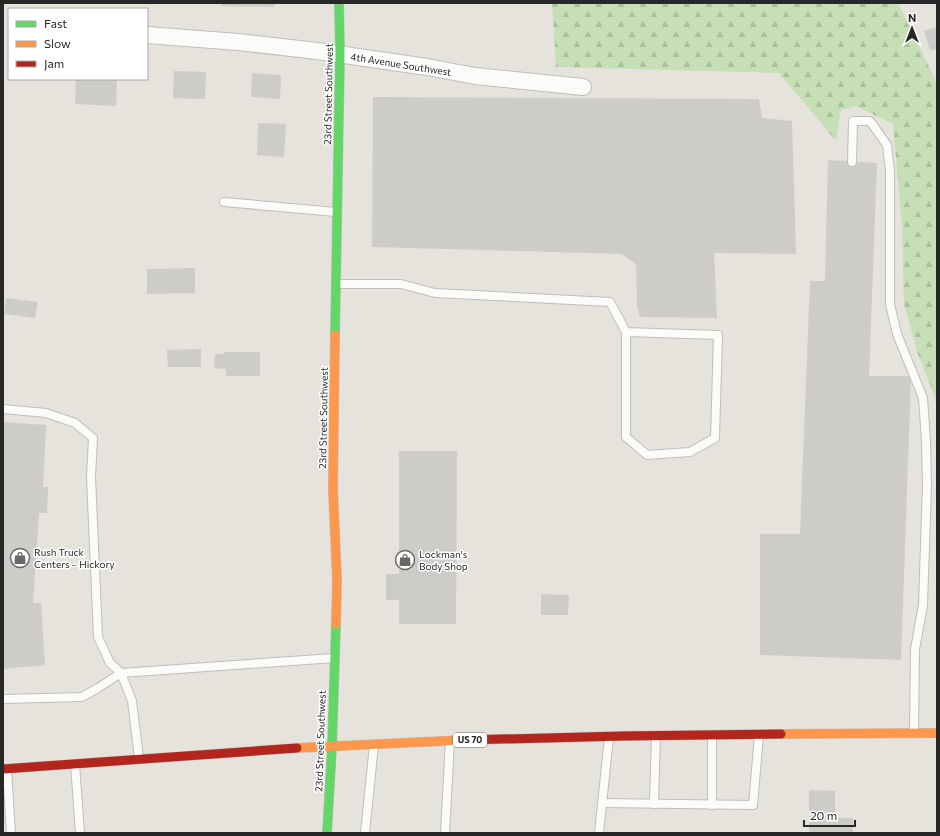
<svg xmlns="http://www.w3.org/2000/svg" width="940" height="836" font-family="Commissioner,sans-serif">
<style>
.forest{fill:url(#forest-firs)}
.building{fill:#ceccc8}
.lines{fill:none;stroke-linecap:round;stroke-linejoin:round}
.lane-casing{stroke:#bfbebd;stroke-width:10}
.street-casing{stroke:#bfbebd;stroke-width:18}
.fast-casing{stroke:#bfbebd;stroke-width:10}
.slow-casing{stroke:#bfbebd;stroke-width:10}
.jam-casing{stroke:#bfbebd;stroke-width:10}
.lane{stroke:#fbfbfa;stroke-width:8}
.street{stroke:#fbfbfa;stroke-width:16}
.fast{stroke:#63d668;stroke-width:9}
.slow{stroke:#ff974d;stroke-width:9}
.jam{stroke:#b3261e;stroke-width:9}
.labels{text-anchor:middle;stroke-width:3;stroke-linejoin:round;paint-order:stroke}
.shield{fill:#fff;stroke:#686868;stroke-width:1}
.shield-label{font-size:9px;font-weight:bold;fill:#272727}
.street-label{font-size:10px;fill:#272727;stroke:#fff}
.poi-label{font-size:10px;fill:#272727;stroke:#fff;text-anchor:start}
</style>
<defs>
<pattern id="forest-firs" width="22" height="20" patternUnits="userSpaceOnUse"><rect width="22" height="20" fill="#c6dfb7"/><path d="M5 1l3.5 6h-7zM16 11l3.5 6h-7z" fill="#aabf9d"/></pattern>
</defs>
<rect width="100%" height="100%" fill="#e6e2dc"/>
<path class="forest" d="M552,3H898L937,83V402L918,354L904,304L902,226L893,124L856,106L841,110L836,141L779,73L556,67Z"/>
<g class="building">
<path d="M222,3H274V7L222,6Z"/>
<path d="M937,27V49L930,51L924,31Z"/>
<path d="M174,71L206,72L205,99L173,98Z"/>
<path d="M252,73L281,75L280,99L251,97Z"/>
<path d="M76,79H117L116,106L75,104Z"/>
<path d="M373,97L759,99L762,118L792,121L796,254L714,253L717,318L640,317L637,305L636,264L622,254L372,247Z"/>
<path d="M258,123L286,124L284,157L257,155Z"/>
<path d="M828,160L877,163L869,376H911L901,660L760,655V534H800L810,281H825Z"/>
<path d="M195,268V293L147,294V269Z"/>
<path d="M6,298L38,302L35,318L4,314Z"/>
<path d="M201,349V367H168L167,350Z"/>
<path d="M224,352H260V376H226V369L214,368L215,354H224Z"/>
<path d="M3,422L46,425L43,487H48L47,513H39L33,603H41L45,665L3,669Z"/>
<path d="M399,451H457L456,624H399V600H386V574H399Z"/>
<path d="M541,594L569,595L568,615H541Z"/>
<path d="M809,790L835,791V818H853V833H809Z"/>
</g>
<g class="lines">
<g class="lane-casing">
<g id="lane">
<path d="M852,162L853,121H870L887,145L890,171V304L897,334L923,398L926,441L927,486L923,605L915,649L914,733"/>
<path d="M224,202L336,212"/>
<path d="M337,284H401L435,293L610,302L626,332L718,335L715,438L690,452L647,455L626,437V332"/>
<path d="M3,409L46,413L75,423L93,438L91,477L98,637L110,663L121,673L132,701L139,758"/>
<path d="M3,699L82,697L98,688L121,673L334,658"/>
<path d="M712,735V805"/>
<path d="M75,764L80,833"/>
<path d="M7,769L11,833"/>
<path d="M603,803L753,805L759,735"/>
<path d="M654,804L656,736"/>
<path d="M365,833L374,745"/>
<path d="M445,833L450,741"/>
<path d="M599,833L609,737"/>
</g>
</g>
<g class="street-casing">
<path id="street" d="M147,35L238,42L317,51L427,67L475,76L583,87"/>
</g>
<g class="fast-casing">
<g id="fast">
<path d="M335,335L340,54L339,3"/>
<path d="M327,833L332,747L336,624"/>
</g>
</g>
<g class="slow-casing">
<g id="slow">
<path d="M335,335L333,489L337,580L336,624"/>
<path d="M781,734L937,733"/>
<path d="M297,748L464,740"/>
</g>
</g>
<g class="jam-casing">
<g id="jam">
<path d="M464,740L623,736L781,734"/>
<path d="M3,769L297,748"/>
</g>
</g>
<use href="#lane" class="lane"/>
<use href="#street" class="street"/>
<use href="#fast" class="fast"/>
<use href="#slow" class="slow"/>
<use href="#jam" class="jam"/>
</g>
<defs>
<g id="shop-ring" transform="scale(1)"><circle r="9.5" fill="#fff" stroke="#6a6866" stroke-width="1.5"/><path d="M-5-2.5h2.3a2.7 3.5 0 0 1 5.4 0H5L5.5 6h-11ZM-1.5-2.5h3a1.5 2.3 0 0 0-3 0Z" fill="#6a6866"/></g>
</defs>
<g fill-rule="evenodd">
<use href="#shop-ring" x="20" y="558"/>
<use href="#shop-ring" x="405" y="560"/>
</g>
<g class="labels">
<rect class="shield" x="453" y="733" width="34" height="14" rx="3"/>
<g class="shield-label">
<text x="470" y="743">US 70</text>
</g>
<g class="street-label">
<text transform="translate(401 64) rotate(9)" y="4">4th Avenue Southwest</text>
<text transform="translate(328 94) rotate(-89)" y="4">23rd Street Southwest</text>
<text transform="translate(323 418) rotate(-89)" y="4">23rd Street Southwest</text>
<text transform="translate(320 741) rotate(-88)" y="4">23rd Street Southwest</text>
</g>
<g class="poi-label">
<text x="34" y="556">Rush Truck<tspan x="34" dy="12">Centers – Hickory</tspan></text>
<text x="419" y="558">Lockman's<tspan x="419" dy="12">Body Shop</tspan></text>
</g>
</g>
<rect width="940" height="836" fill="none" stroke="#272727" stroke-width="8"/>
<rect x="8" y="8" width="140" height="72" fill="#ffffff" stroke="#a9a9a9"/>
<rect x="16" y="21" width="20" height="6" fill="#63d668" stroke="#a9a9a9"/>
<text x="44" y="28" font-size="12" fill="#272727">Fast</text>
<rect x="16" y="41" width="20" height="6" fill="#ff974d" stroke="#a9a9a9"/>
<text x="44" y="48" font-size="12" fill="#272727">Slow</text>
<rect x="16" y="61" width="20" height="6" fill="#b3261e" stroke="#a9a9a9"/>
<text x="44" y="68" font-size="12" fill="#272727">Jam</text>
<g transform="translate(912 28)" stroke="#ffffff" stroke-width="3" paint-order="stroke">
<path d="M0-3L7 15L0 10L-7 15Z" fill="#272727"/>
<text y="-6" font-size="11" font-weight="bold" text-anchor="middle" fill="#272727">N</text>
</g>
<path d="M804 820v6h51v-6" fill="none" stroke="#272727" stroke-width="2"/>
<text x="810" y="820" font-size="12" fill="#272727" stroke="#ffffff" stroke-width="3" paint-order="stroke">20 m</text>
</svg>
